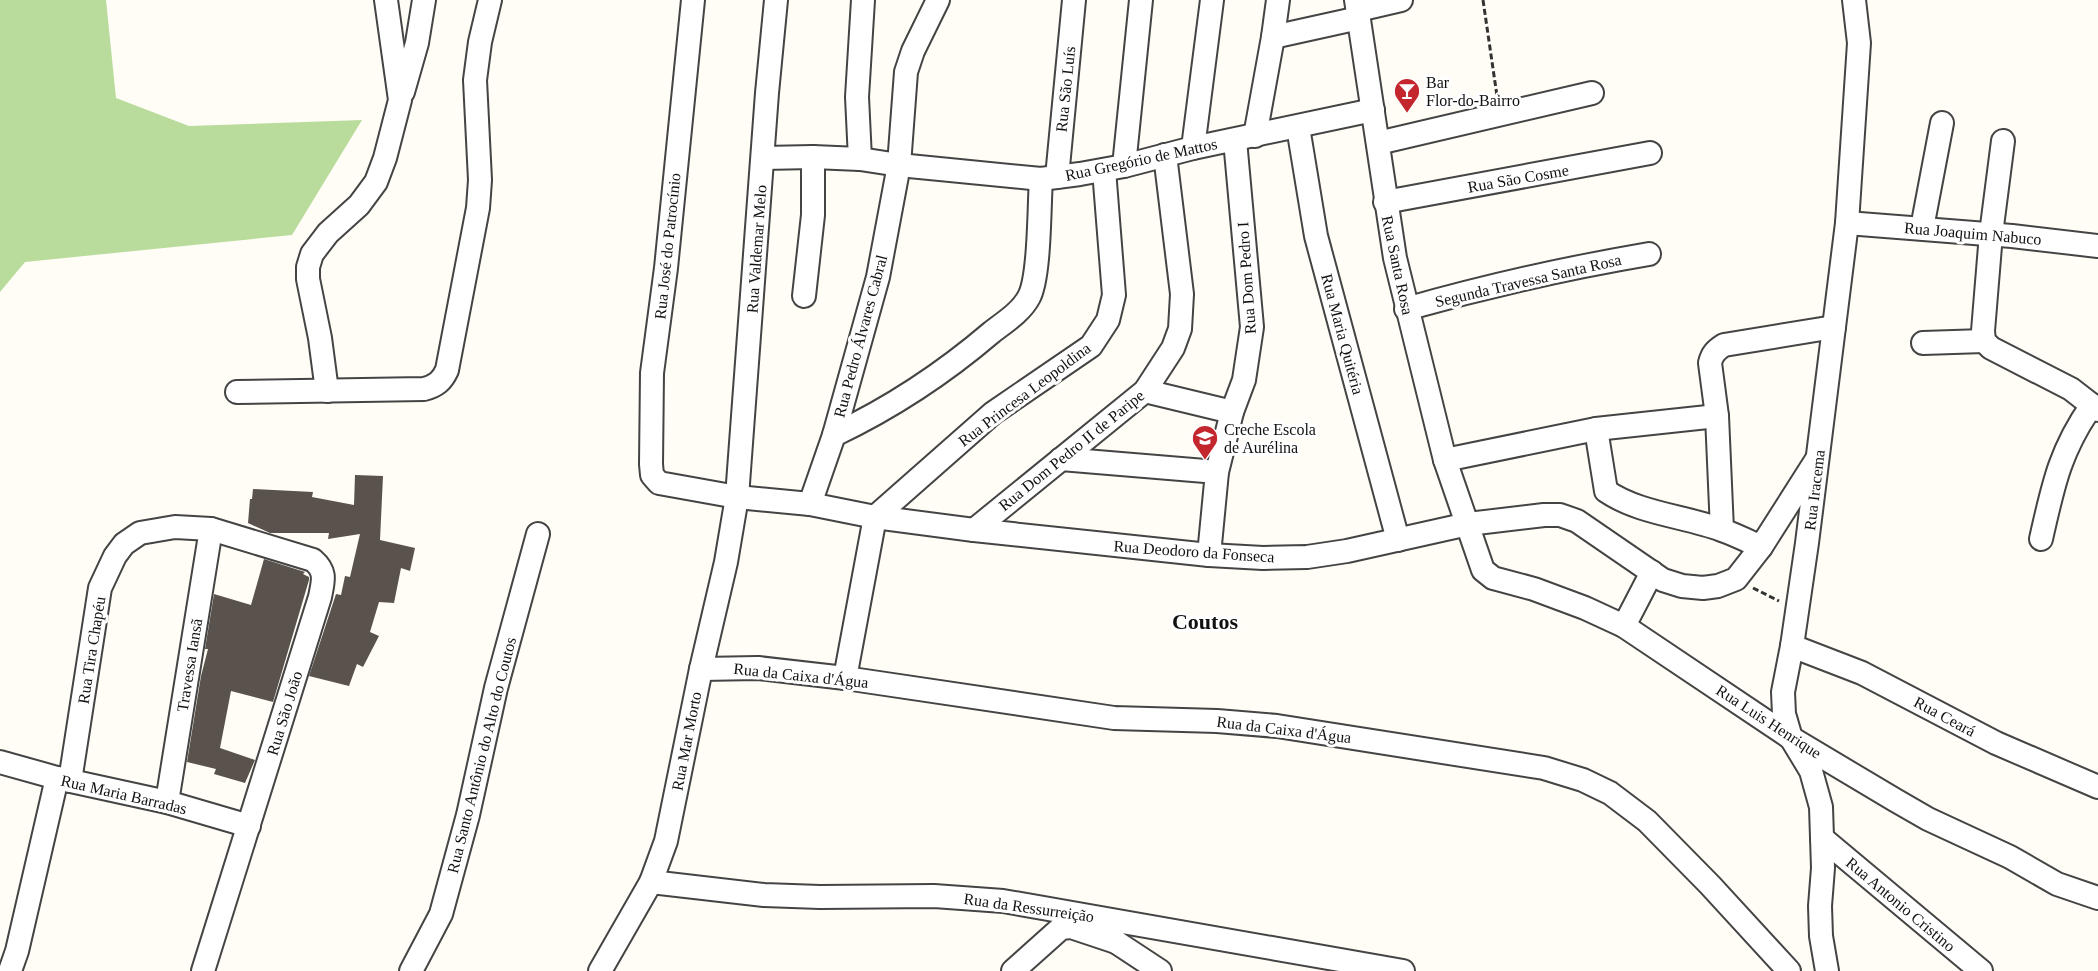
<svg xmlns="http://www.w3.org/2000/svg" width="2098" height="971" font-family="'Times New Roman',serif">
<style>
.forest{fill:#b9dc9c}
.building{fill:#5a524d}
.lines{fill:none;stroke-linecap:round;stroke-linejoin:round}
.minor-casing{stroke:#444;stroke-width:26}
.path{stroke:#333;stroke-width:3;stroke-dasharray:6 3;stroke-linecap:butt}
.minor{stroke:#fff;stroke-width:22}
.labels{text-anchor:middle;stroke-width:6;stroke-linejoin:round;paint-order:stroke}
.poi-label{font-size:16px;fill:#111;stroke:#fff;text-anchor:start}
.street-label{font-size:16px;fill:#111;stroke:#fff}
.district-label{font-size:22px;font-weight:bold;fill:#111;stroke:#fff}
</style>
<rect width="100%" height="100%" fill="#fffdf5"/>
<path class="forest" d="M0,0H106L116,98L189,126L362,120L292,235L25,262L0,292Z"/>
<g class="building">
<path d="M355,475L383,476L380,540L415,548L410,571L401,568L394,603L379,602L370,632L379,636L363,667L357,664L349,686L309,676L336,594L341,595L345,576L350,577L360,534L328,539L329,533H270L248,523L250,499H252L253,489L313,492L312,497L354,505Z"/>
<path d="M264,559L305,572L303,574L309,577V580L273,702L231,691L220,748L255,760L245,783L214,774L216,769L187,762L201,676L208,649H205L214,594L251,605Z"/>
</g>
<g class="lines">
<g class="minor-casing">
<g id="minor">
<path d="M693,0L666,268L652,373L651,464L652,475L659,483L737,497L810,504L875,517L974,530L1209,555L1263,558L1307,557L1347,551L1468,524L1544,515H1560L1577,521L1663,580L1682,586L1703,588L1718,586L1736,579L1761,547L1817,459"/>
<path d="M1356,0L1395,258L1445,460L1483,570L1493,578L1534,589L1585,608L1624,626L1791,738L1895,800L1928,819L2010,857L2057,884L2098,898"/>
<path d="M1358,10L1401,0"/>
<path d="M1273,37L1359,18"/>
<path d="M403,92L417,43L424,0"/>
<path d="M1298,127L1316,236L1398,540"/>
<path d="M1255,136L1273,37L1278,0"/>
<path d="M2003,141L1991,234L1983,331L1984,341L1991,348L2071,389L2098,410"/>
<path d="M1378,143L1592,93"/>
<path d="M1193,148L1212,0"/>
<path d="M763,158L813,157L860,159L899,165L1041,179L1080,174L1124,166L1193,148L1373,110"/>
<path d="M860,159L857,97L863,0"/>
<path d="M1124,166L1141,0"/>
<path d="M1057,177L1074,0"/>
<path d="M1385,202L1650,153"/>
<path d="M1847,223L2012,236L2098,246"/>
<path d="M1922,228L1942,123"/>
<path d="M804,296L813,215V157"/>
<path d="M1406,309C1487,286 1567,268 1649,254"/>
<path d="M1923,343L1984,341"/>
<path d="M327,391L320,338L308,279V267L312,254L328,233L359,205L376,182L385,158L400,100L386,0"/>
<path d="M1145,391L1232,412"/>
<path d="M237,392L424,389C436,386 442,381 447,370L478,208L480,180L475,80L480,42L490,0"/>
<path d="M1596,429L1606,491C1640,514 1685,516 1722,530C1736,535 1748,541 1761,547"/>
<path d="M834,435C891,408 944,373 992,332C1005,322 1021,312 1029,297C1040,276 1039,206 1041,179"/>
<path d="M1061,459L1217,472"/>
<path d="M1445,460L1596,429L1717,416"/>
<path d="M810,504L834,435L878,277L899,165L906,72L913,51L938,0"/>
<path d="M974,530L1145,391L1173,348L1180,329L1182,294L1165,155"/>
<path d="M1722,530L1717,416L1710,363C1712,354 1716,350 1724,345L1834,327"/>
<path d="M2041,539C2053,486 2060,450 2092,405"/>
<path d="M1209,555L1217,472L1232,412L1244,380L1252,327L1235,140"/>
<path d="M1624,626L1652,572"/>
<path d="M1792,646L1862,673L1996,743L2098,787"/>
<path d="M701,669L758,668L845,678L1114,718L1217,721L1277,726L1544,768L1583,780L1610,793L1647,821L1710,885L1789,971"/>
<path d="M845,678L875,517L993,413L1091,346L1108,320L1114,295L1104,170"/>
<path d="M0,762L57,778L167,802L249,826"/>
<path d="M70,781L100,588L115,556L124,544L140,533L175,527L211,529L313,560C327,572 323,581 320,597L203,971"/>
<path d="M167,802L211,529"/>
<path d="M1822,838L1981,971"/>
<path d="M651,882L764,895L820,897L934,896L1003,901L1403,971"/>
<path d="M1108,930L1116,942L1160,971"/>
<path d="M10,971L17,951L57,778"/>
<path d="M411,971L441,914L468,815L496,688L538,534"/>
<path d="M600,971L651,882L666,841L701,669L726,562L737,497L767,93L776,0"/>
<path d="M1013,971L1061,928L1071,927L1116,942"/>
<path d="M1827,971L1821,936L1820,906L1823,868L1821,807L1811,771L1791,738L1784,714L1783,692L1792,646L1807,543L1847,223L1859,43L1854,0"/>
</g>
</g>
<g class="path">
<path d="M1483,0L1497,96"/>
<path d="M1753,588L1779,601"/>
</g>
<use href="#minor" class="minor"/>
</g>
<defs>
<g id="bar-pin" transform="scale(1.35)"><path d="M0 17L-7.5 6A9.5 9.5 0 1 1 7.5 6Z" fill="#c4262e" stroke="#fff"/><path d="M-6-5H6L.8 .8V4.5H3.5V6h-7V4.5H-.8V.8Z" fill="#fff"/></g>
<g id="school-pin" transform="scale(1.35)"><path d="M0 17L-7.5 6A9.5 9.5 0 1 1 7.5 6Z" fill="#c4262e" stroke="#fff"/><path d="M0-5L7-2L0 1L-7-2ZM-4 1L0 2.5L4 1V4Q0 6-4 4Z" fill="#fff"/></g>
</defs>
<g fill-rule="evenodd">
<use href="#bar-pin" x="1407" y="91"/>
<use href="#school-pin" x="1205" y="438"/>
</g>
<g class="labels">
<g class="poi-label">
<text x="1426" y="88">Bar<tspan x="1426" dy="18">Flor-do-Bairro</tspan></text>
<text x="1224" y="435">Creche Escola<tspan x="1224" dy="18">de Aurélina</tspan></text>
</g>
<g class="street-label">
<text transform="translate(1065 89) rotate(-84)" y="6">Rua São Luís</text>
<text transform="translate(1141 159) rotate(-12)" y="6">Rua Gregório de Mattos</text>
<text transform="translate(1518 178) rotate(-10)" y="6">Rua São Cosme</text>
<text transform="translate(1973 233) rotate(5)" y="6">Rua Joaquim Nabuco</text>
<text transform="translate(667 246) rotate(-84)" y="6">Rua José do Patrocínio</text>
<text transform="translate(756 249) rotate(-86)" y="6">Rua Valdemar Melo</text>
<text transform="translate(1398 265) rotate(78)" y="6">Rua Santa Rosa</text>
<text transform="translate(1246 278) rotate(-94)" y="6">Rua Dom Pedro I</text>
<text transform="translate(1528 280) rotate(-13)" y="6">Segunda Travessa Santa Rosa</text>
<text transform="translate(1343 334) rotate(75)" y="6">Rua Maria Quitéria</text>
<text transform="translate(860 336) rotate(-75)" y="6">Rua Pedro Álvares Cabral</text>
<text transform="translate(1024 394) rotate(-37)" y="6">Rua Princesa Leopoldina</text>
<text transform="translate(1071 450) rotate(-39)" y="6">Rua Dom Pedro II de Paripe</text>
<text transform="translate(1814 490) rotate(-83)" y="6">Rua Iracema</text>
<text transform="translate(1194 551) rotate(4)" y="6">Rua Deodoro da Fonseca</text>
<text transform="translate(91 650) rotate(-81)" y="6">Rua Tira Chapéu</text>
<text transform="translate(189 665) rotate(-81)" y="6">Travessa Iansã</text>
<text transform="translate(801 675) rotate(6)" y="6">Rua da Caixa d'Água</text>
<text transform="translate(284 713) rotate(-73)" y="6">Rua São João</text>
<text transform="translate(1945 716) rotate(28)" y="6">Rua Ceará</text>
<text transform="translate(1769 721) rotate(33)" y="6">Rua Luis Henrique</text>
<text transform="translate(1284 729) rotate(7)" y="6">Rua da Caixa d'Água</text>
<text transform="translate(686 741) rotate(-79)" y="6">Rua Mar Morto</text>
<text transform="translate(481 755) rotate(-76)" y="6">Rua Santo Antônio do Alto do Coutos</text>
<text transform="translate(124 794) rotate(13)" y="6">Rua Maria Barradas</text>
<text transform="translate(1901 904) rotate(40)" y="6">Rua Antonio Cristino</text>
<text transform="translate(1029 907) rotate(8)" y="6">Rua da Ressurreição</text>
</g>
<g class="district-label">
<text x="1205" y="629">Coutos</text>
</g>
</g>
</svg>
